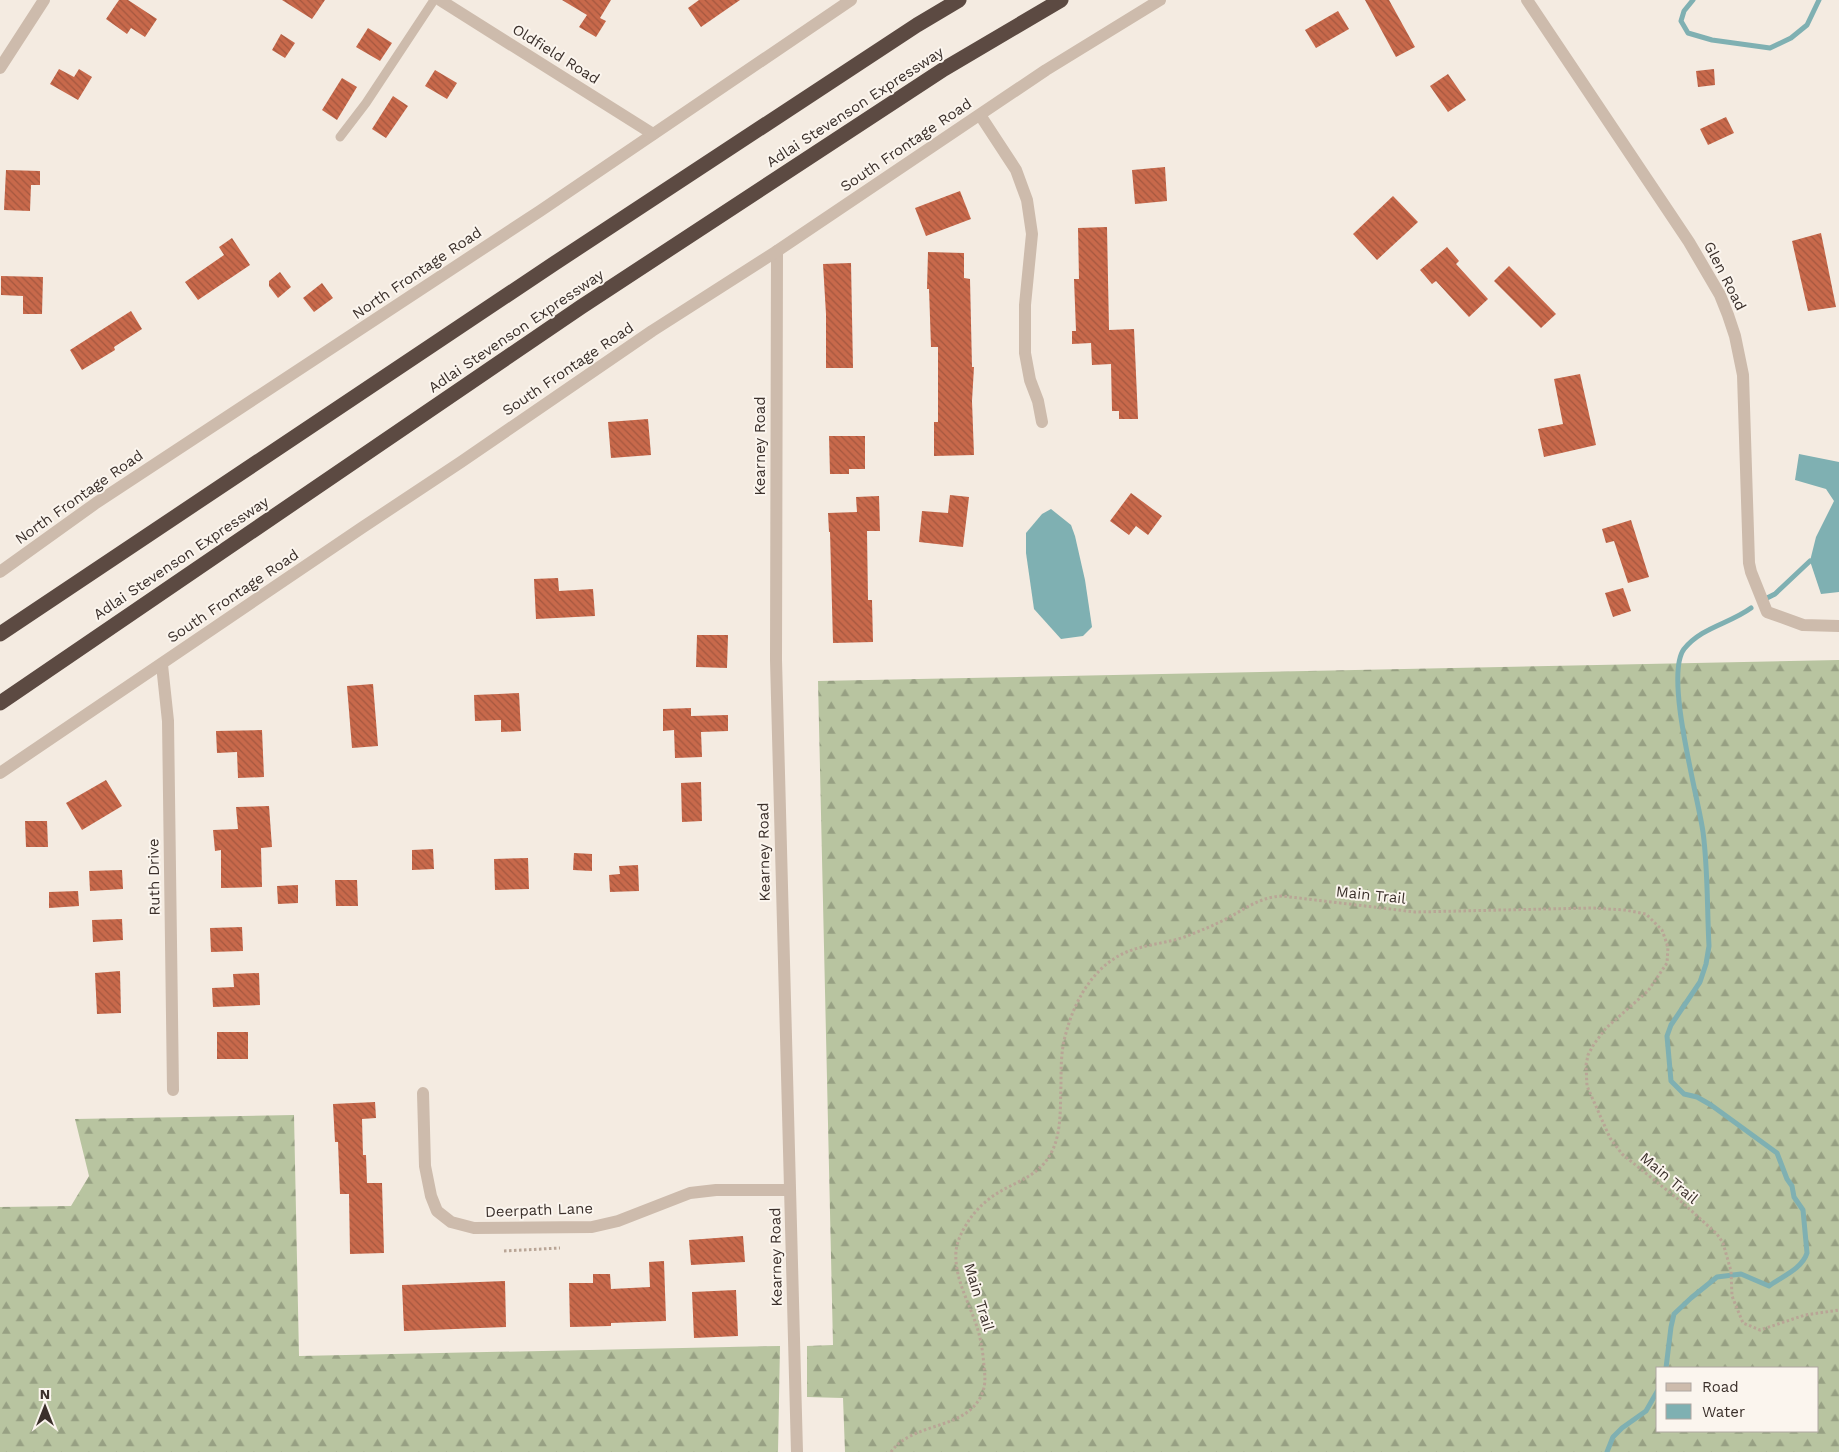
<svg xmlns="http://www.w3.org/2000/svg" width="1839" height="1452" font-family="'Work Sans',sans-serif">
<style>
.forest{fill:url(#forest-firs);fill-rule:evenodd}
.water{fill:#7fb0b2}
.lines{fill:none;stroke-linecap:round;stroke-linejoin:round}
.stream{stroke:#7fb0b2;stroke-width:5}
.building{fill:url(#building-back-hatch)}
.path{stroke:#b9a596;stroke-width:3;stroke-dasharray:2.5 2.5;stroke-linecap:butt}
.service{stroke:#cdbbac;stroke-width:9}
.minor{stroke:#cdbbac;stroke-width:12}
.tertiary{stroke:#cdbbac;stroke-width:12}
.motorway{stroke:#5c4a42;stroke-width:15}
.labels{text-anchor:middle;stroke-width:4;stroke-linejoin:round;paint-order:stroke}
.street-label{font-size:15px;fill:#3b302b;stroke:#fbf5ee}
</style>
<defs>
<pattern id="forest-firs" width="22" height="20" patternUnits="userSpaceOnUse" patternTransform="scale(1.25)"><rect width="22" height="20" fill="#b8c4a0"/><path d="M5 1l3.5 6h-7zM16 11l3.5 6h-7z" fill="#97a083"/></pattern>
<pattern id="building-back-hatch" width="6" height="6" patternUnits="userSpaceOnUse" patternTransform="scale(1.25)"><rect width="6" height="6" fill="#c8694b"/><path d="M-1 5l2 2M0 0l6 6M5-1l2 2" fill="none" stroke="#a4573f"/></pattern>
</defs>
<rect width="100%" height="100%" fill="#f4ebe1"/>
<g class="forest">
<path d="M1839,660V1452H845L843,1398L807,1397V1346L833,1345L818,681ZM1818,1368V1431H1658V1368Z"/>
<path d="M294,1115L299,1356L780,1346L778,1452H0V1207L71,1206L89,1176L75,1119Z"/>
</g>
<g class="water">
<path d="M1799,454L1839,462V592L1821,594L1810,561L1816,537L1834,501L1826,489L1795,480Z"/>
<path d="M1051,509L1071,525L1075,536L1085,580L1092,627L1083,636L1061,639L1034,609L1026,553V533L1042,514Z"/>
</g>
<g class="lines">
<g class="stream">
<path d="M1693,0L1684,11L1681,21L1688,33L1712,40L1770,48L1791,38L1807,25L1819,0"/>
<path d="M1765,599L1775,594L1810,561"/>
<path d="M1666,1368L1671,1327L1674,1314L1691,1298L1717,1277L1741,1274L1769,1286C1781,1277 1802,1269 1807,1253L1803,1210L1794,1197L1792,1186L1787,1179L1777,1153L1711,1105L1697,1097L1684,1094L1671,1081L1667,1036L1671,1025L1700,982L1706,964L1709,946C1707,909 1708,869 1703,832C1698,796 1664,676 1684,649C1702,627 1729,624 1751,608"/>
<path d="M1607,1452L1613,1437L1622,1428L1646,1411L1658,1390"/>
</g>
</g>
<g class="building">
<path d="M119,0H128L157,19L145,37L131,28L127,34L106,19Z"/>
<path d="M282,0H325L312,19Z"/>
<path d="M562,0H611L600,18L606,21L596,37L579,27L587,15Z"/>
<path d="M699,0H740L701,27L688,8Z"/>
<path d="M1365,0H1389L1415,47L1396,57Z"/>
<path d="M1338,11L1349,29L1316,48L1305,30Z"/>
<path d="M368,28L392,43L380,61L356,47Z"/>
<path d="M281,34L295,43L285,58L272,50Z"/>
<path d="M59,69L74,77L79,69L92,77L78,100L50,84Z"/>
<path d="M1714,69L1715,85L1698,87L1696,71Z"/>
<path d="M435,70L457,83L447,99L425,86Z"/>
<path d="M1448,74L1466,100L1448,112L1430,86Z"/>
<path d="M342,78L357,87L337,120L322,110Z"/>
<path d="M393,96L408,106L386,138L372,129Z"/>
<path d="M1726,117L1734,133L1708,145L1700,129Z"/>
<path d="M1165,167L1167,201L1135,204L1132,170Z"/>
<path d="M6,170L40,171V185H31L30,211L4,210Z"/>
<path d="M960,191L971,219L926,236L915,208Z"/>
<path d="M1393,196L1418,222L1377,260L1353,234Z"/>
<path d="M1107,227L1109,330L1134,329L1138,419H1119V411H1112L1111,364L1092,365L1091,343L1072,344V331H1076L1074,279H1079L1078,228Z"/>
<path d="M1821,233L1836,307L1808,311L1792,241Z"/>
<path d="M232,238L250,265L198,300L185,282L224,255L219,247Z"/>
<path d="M1447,247L1459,261L1456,264L1488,299L1469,317L1436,281L1432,284L1420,270Z"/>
<path d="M928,252L964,253V278L970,279L972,367H974L972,401L974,455L934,456V422H938V347H931L929,289H927Z"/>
<path d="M851,263L853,368H826V314L823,264Z"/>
<path d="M1509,266L1556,314L1541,328L1494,281Z"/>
<path d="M280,272L291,287L278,298L269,286V281Z"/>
<path d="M1,276L43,277L42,314H23V296L1,295Z"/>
<path d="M322,283L333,298L314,312L303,298Z"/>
<path d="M131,311L142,329L114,347L115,350L82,370L70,350Z"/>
<path d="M1580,374L1596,445L1544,457L1538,429L1563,424L1554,379Z"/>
<path d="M648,419L651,455L611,458L608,422Z"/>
<path d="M829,436H865V469H849V474H830Z"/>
<path d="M1131,493L1162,516L1148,535L1136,526L1129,535L1110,521Z"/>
<path d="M950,495L969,497L963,547L919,542L922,511L948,513Z"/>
<path d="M879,496L880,531H867L868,600H872L873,642L833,643L830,532H829L828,513L857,512L856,497Z"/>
<path d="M1631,520L1649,577L1628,583L1614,541L1606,543L1602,529Z"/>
<path d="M558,578L559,591L593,589L595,616L536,619L534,579Z"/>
<path d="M1623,588L1631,611L1613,617L1605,593Z"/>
<path d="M697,635H728L727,668L696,667Z"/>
<path d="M373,684L378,746L352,748L347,686Z"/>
<path d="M519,693L521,731L501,732V720L475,721L474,695Z"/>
<path d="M691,708V716L728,715V731L701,732L702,757L675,758L674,730L663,731V709Z"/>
<path d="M262,730L264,777L238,778L237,752L217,753L216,731Z"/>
<path d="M106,780L122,806L82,830L66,803Z"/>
<path d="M701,782L702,821L682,822L681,783Z"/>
<path d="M269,806L272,847L261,848L262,887L221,888V850L215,851L213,830L238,829L236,807Z"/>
<path d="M25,821H47L48,847H26Z"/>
<path d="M433,849L434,869L412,870V850Z"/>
<path d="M574,853L592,854V871L573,870Z"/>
<path d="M528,858L529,889L495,890L494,859Z"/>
<path d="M638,865L639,891L610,892L609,875L620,874L619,866Z"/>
<path d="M122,870L123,889L90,891L89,871Z"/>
<path d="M335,880H357L358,906H336Z"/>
<path d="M298,885V903L278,904L277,886Z"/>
<path d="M78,891L79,906L49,908V892Z"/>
<path d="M122,919L123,940L93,942L92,920Z"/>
<path d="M242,927L243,951L211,952L210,928Z"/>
<path d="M120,971L121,1013L97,1014L95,973Z"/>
<path d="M259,973L260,1005L213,1007L212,988L234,987L233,974Z"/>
<rect x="217" y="1032" width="31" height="27"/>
<path d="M375,1102L376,1118L362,1119L363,1155H366L367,1183H382L384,1253L350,1254L349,1194H340L338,1142H335L333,1104Z"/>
<path d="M743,1236L745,1262L691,1265L689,1240Z"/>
<path d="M664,1261L666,1321L611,1323V1326L570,1327L569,1283H593V1274H610L611,1289L650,1287L649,1262Z"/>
<path d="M505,1281L506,1327L404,1331L402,1285Z"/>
<path d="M736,1290L738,1336L694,1338L692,1292Z"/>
</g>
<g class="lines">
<g class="path">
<path d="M504,1251L560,1248"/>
<path d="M891,1452C913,1421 966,1431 982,1394C986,1384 985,1376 984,1366C983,1353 981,1339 977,1327C969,1302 954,1278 956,1251C957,1242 961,1233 966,1225C973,1213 982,1204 993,1196C1013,1182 1037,1178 1050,1155C1062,1135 1060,1107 1061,1085C1061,1068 1061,1049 1066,1033C1075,999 1095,964 1129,951C1148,944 1169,943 1187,936C1200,931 1212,926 1224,920C1244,910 1259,897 1282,896L1415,912L1592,908L1625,910L1646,914L1662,930L1668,947L1667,963L1648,991L1606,1028L1594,1044L1588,1055L1586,1065L1587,1086L1610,1138L1622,1154L1684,1204L1717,1234L1723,1243L1731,1271L1732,1296L1743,1323L1760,1330L1805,1315L1839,1310"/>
</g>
<path class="service" d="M340,137L366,103L434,0"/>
<g class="minor">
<path d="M1527,0L1689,242L1720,295L1728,315L1735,336L1743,375L1749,563L1751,572L1767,612L1803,625L1839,626"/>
<path d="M0,68L44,0"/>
<path d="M980,115L1016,170L1027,200L1032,234L1025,305V353L1030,380L1038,401L1042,422"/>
<path d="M777,251L776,660L797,1452"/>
<path d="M0,572L96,503L540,211L851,0"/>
<path d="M162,665L168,721L173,1090"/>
<path d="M0,773L363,527L461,462L652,331L777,251L1046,70L1160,0"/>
<path d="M423,1093L425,1166L431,1196L437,1211L451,1222L474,1228L592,1227L618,1221L690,1193L716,1190H790"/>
</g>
<path class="tertiary" d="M440,0L653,134"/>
<g class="motorway">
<path d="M0,634L555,263L917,25L959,0"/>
<path d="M0,703L581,307L944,69L1061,0"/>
</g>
</g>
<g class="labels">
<g class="street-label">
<text transform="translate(556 54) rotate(32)" y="5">Oldfield Road</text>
<text transform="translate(855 107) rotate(-33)" y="5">Adlai Stevenson Expressway</text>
<text transform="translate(906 145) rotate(-34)" y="5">South Frontage Road</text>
<text transform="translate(417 273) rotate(-34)" y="5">North Frontage Road</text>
<text transform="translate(1725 276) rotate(63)" y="5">Glen Road</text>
<text transform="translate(516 331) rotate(-34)" y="5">Adlai Stevenson Expressway</text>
<text transform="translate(568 369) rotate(-34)" y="5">South Frontage Road</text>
<text transform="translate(760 446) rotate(-90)" y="5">Kearney Road</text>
<text transform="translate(79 497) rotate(-35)" y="5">North Frontage Road</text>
<text transform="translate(181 558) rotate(-34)" y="5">Adlai Stevenson Expressway</text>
<text transform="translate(233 596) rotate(-34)" y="5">South Frontage Road</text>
<text transform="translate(764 852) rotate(-91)" y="5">Kearney Road</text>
<text transform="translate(154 877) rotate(-91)" y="5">Ruth Drive</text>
<text transform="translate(1371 895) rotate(6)" y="5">Main Trail</text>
<text transform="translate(1669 1178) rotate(40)" y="5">Main Trail</text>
<text transform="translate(539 1210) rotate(-2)" y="5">Deerpath Lane</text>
<text transform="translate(776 1257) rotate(-91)" y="5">Kearney Road</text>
<text transform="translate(979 1297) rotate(73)" y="5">Main Trail</text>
</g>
</g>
<rect x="1656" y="1367" width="162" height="65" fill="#fbf5ee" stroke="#aea6a0"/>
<rect x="1666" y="1383" width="25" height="8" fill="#cdbbac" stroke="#aea6a0"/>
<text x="1702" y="1392" font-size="15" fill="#3b302b">Road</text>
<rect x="1666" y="1404" width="25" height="15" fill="#7fb0b2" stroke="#aea6a0"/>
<text x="1702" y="1417" font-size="15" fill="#3b302b">Water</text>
<g transform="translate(45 1407)" stroke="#fbf5ee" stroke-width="4" paint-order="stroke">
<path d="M0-4L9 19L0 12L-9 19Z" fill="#3b302b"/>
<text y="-8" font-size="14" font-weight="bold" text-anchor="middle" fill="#3b302b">N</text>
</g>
</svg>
